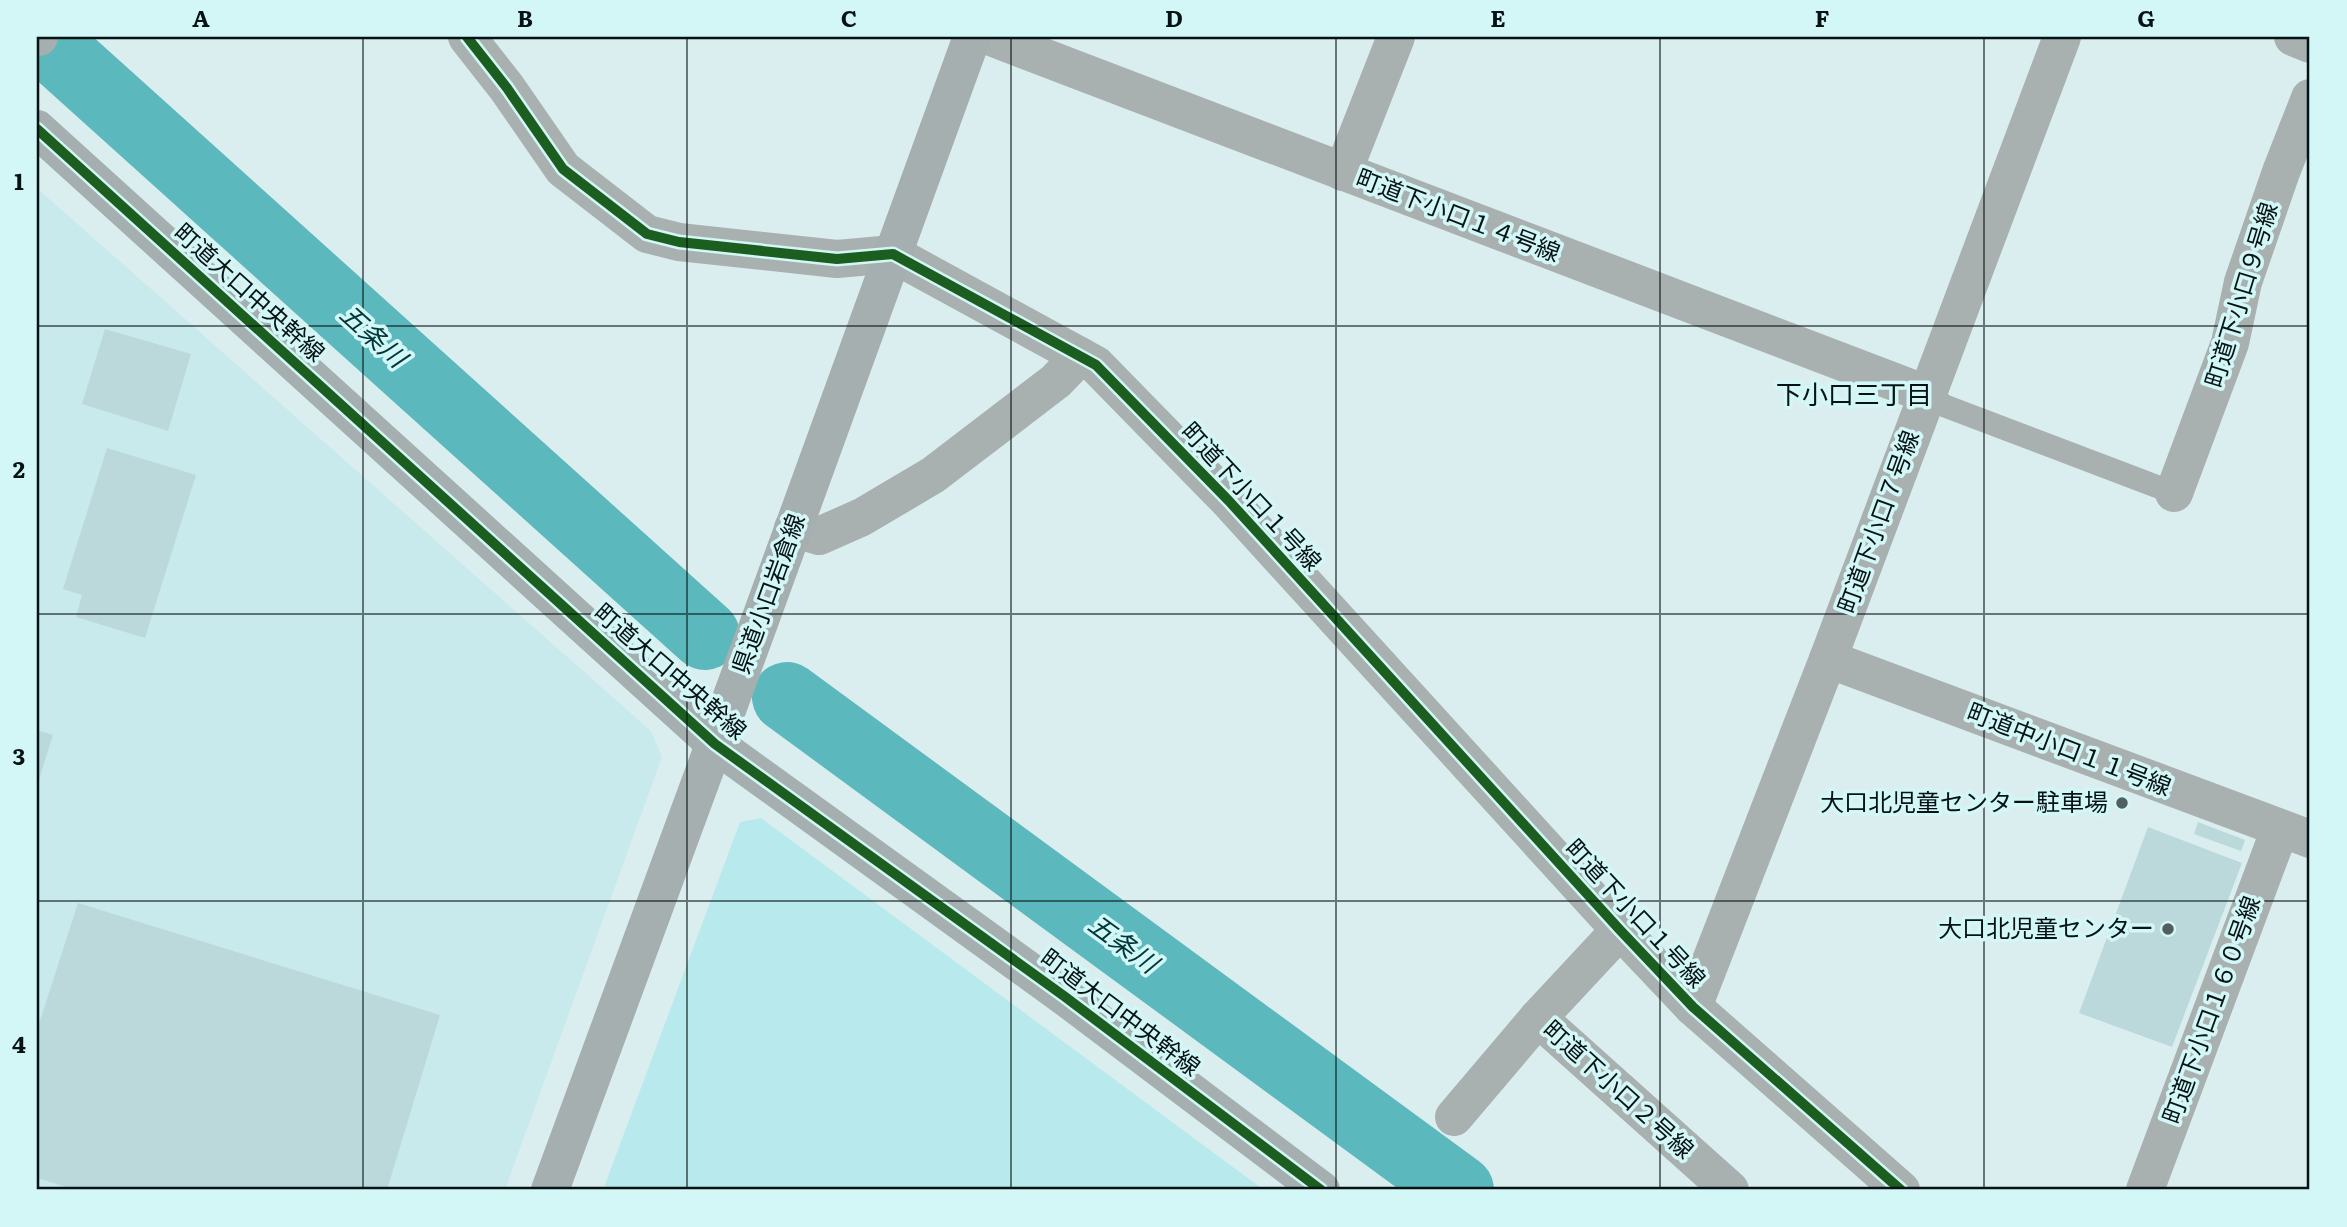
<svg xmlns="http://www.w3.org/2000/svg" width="2347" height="1227" font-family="Literata,'Noto Sans JP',serif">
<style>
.built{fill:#c9eaec}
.green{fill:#b8e9ec}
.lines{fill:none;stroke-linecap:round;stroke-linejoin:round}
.river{stroke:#5bb8bd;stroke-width:70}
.building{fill:#bbd9db}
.lane{stroke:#a9b0b0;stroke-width:23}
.street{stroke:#a9b0b0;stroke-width:38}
.secondary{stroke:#a5afaf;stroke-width:38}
.cycleway-casing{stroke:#d3f6f7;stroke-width:15}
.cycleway{stroke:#1b5e20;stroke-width:10}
.grid{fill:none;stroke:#061213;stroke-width:2;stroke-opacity:0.55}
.poi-dot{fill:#515f60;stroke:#d3f6f7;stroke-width:2.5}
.labels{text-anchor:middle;stroke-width:7;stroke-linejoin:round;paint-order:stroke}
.street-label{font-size:24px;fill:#061213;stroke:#d3f6f7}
.poi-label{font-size:24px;fill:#061213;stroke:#d3f6f7;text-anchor:end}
.water-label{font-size:26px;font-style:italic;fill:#00383a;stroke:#d3f6f7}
.neighbourhood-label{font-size:26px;fill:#061213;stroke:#d3f6f7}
.neatline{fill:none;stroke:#061213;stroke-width:2.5}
.grid-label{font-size:23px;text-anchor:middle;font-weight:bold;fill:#061213}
</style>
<rect width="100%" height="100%" fill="#dbeeef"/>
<path class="built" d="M37,188L651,731L662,757L505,1190H37Z"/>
<path class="green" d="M761,818L1264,1190H603L740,822Z"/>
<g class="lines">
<g class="river">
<path d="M41,37L705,635"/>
<path d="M787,697L1459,1190"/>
</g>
</g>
<g class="building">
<path d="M105,329L191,354L168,431L82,404Z"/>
<path d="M107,448L196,475L145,638L76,617L82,595L63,589Z"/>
<path d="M37,730L53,735L37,786Z"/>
<path d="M2198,822L2245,840L2241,851L2194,834Z"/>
<path d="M2148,827L2242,863L2172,1047L2079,1013Z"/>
<path d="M78,903L440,1015L387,1190H76L37,1178V1030Z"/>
</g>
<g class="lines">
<path class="lane" d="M1926,394L1945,406L2174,493"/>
<g class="street">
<path d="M467,37L507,88L563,169L647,234L679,242L837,259L893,254L1096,365L1229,501L1620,930L1693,1007L1901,1190"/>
<path d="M991,37L1926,394"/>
<path d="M2293,37L2310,44"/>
<path d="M1343,172L1396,37"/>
<path d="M2174,493L2230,343L2243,282L2281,172L2310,98"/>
<path d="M793,528L819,536L862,517L933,475L1056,381L1080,356"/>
<path d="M1828,659L2310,839"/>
<path d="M1693,1007L1828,659L2062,37"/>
<path d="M1538,1018L1730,1190"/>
<path d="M1454,1117L1538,1018L1620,930"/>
<path d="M2145,1190L2280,829"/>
</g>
<g class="secondary">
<path d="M37,37H39"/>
<path d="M37,129L715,744L1064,996L1321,1190"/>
<path d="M550,1190L759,623L972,37"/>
</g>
<g class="cycleway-casing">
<g id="cycleway">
<path d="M467,37L507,88L563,169L647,234L679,242L837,259L893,254L1096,365L1229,501L1620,930L1693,1007L1901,1190"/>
<path d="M37,129L715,744L1064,996L1321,1190"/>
</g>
</g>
<use href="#cycleway" class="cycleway"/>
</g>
<path class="grid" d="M363,37V1190M687,37V1190M1011,37V1190M1336,37V1190M1660,37V1190M1984,37V1190M37,326H2310M37,614H2310M37,901H2310"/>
<g class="poi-dot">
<circle cx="2122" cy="803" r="7"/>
<circle cx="2168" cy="929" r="7"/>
</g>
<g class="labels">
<g class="street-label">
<text transform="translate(1458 216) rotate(21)" y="8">町道下小口１４号線</text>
<text transform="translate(249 293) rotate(42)" y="8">町道大口中央幹線</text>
<text transform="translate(2242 295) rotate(-73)" y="8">町道下小口９号線</text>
<text transform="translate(1251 497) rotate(47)" y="8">町道下小口１号線</text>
<text transform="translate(1879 522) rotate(-70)" y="8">町道下小口７号線</text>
<text transform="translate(769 594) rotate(-70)" y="8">県道小口岩倉線</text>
<text transform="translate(670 672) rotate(41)" y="8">町道大口中央幹線</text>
<text transform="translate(2069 750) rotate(21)" y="8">町道中小口１１号線</text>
<text transform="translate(1635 914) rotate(47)" y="8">町道下小口１号線</text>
<text transform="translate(2212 1010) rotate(-70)" y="8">町道下小口１６０号線</text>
<text transform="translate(1120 1013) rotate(37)" y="8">町道大口中央幹線</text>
<text transform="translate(1618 1090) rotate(42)" y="8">町道下小口２号線</text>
</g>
<g class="poi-label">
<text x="2108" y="811">大口北児童センター駐車場</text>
<text x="2154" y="937">大口北児童センター</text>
</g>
<g class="water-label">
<text transform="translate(373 336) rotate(42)" y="9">五条川</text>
<text transform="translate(1123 944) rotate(36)" y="9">五条川</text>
</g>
<g class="neighbourhood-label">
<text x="1854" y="404">下小口三丁目</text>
</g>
</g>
<rect width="2347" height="1227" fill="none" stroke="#d3f6f7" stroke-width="77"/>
<rect x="38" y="38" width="2270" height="1150" class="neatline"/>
<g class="grid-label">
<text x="201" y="27">A</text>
<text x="525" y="27">B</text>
<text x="849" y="27">C</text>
<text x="1174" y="27">D</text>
<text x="1498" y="27">E</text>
<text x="1822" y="27">F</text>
<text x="2146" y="27">G</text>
<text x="19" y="190">1</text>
<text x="19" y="478">2</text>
<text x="19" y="765">3</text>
<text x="19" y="1053">4</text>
</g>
</svg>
